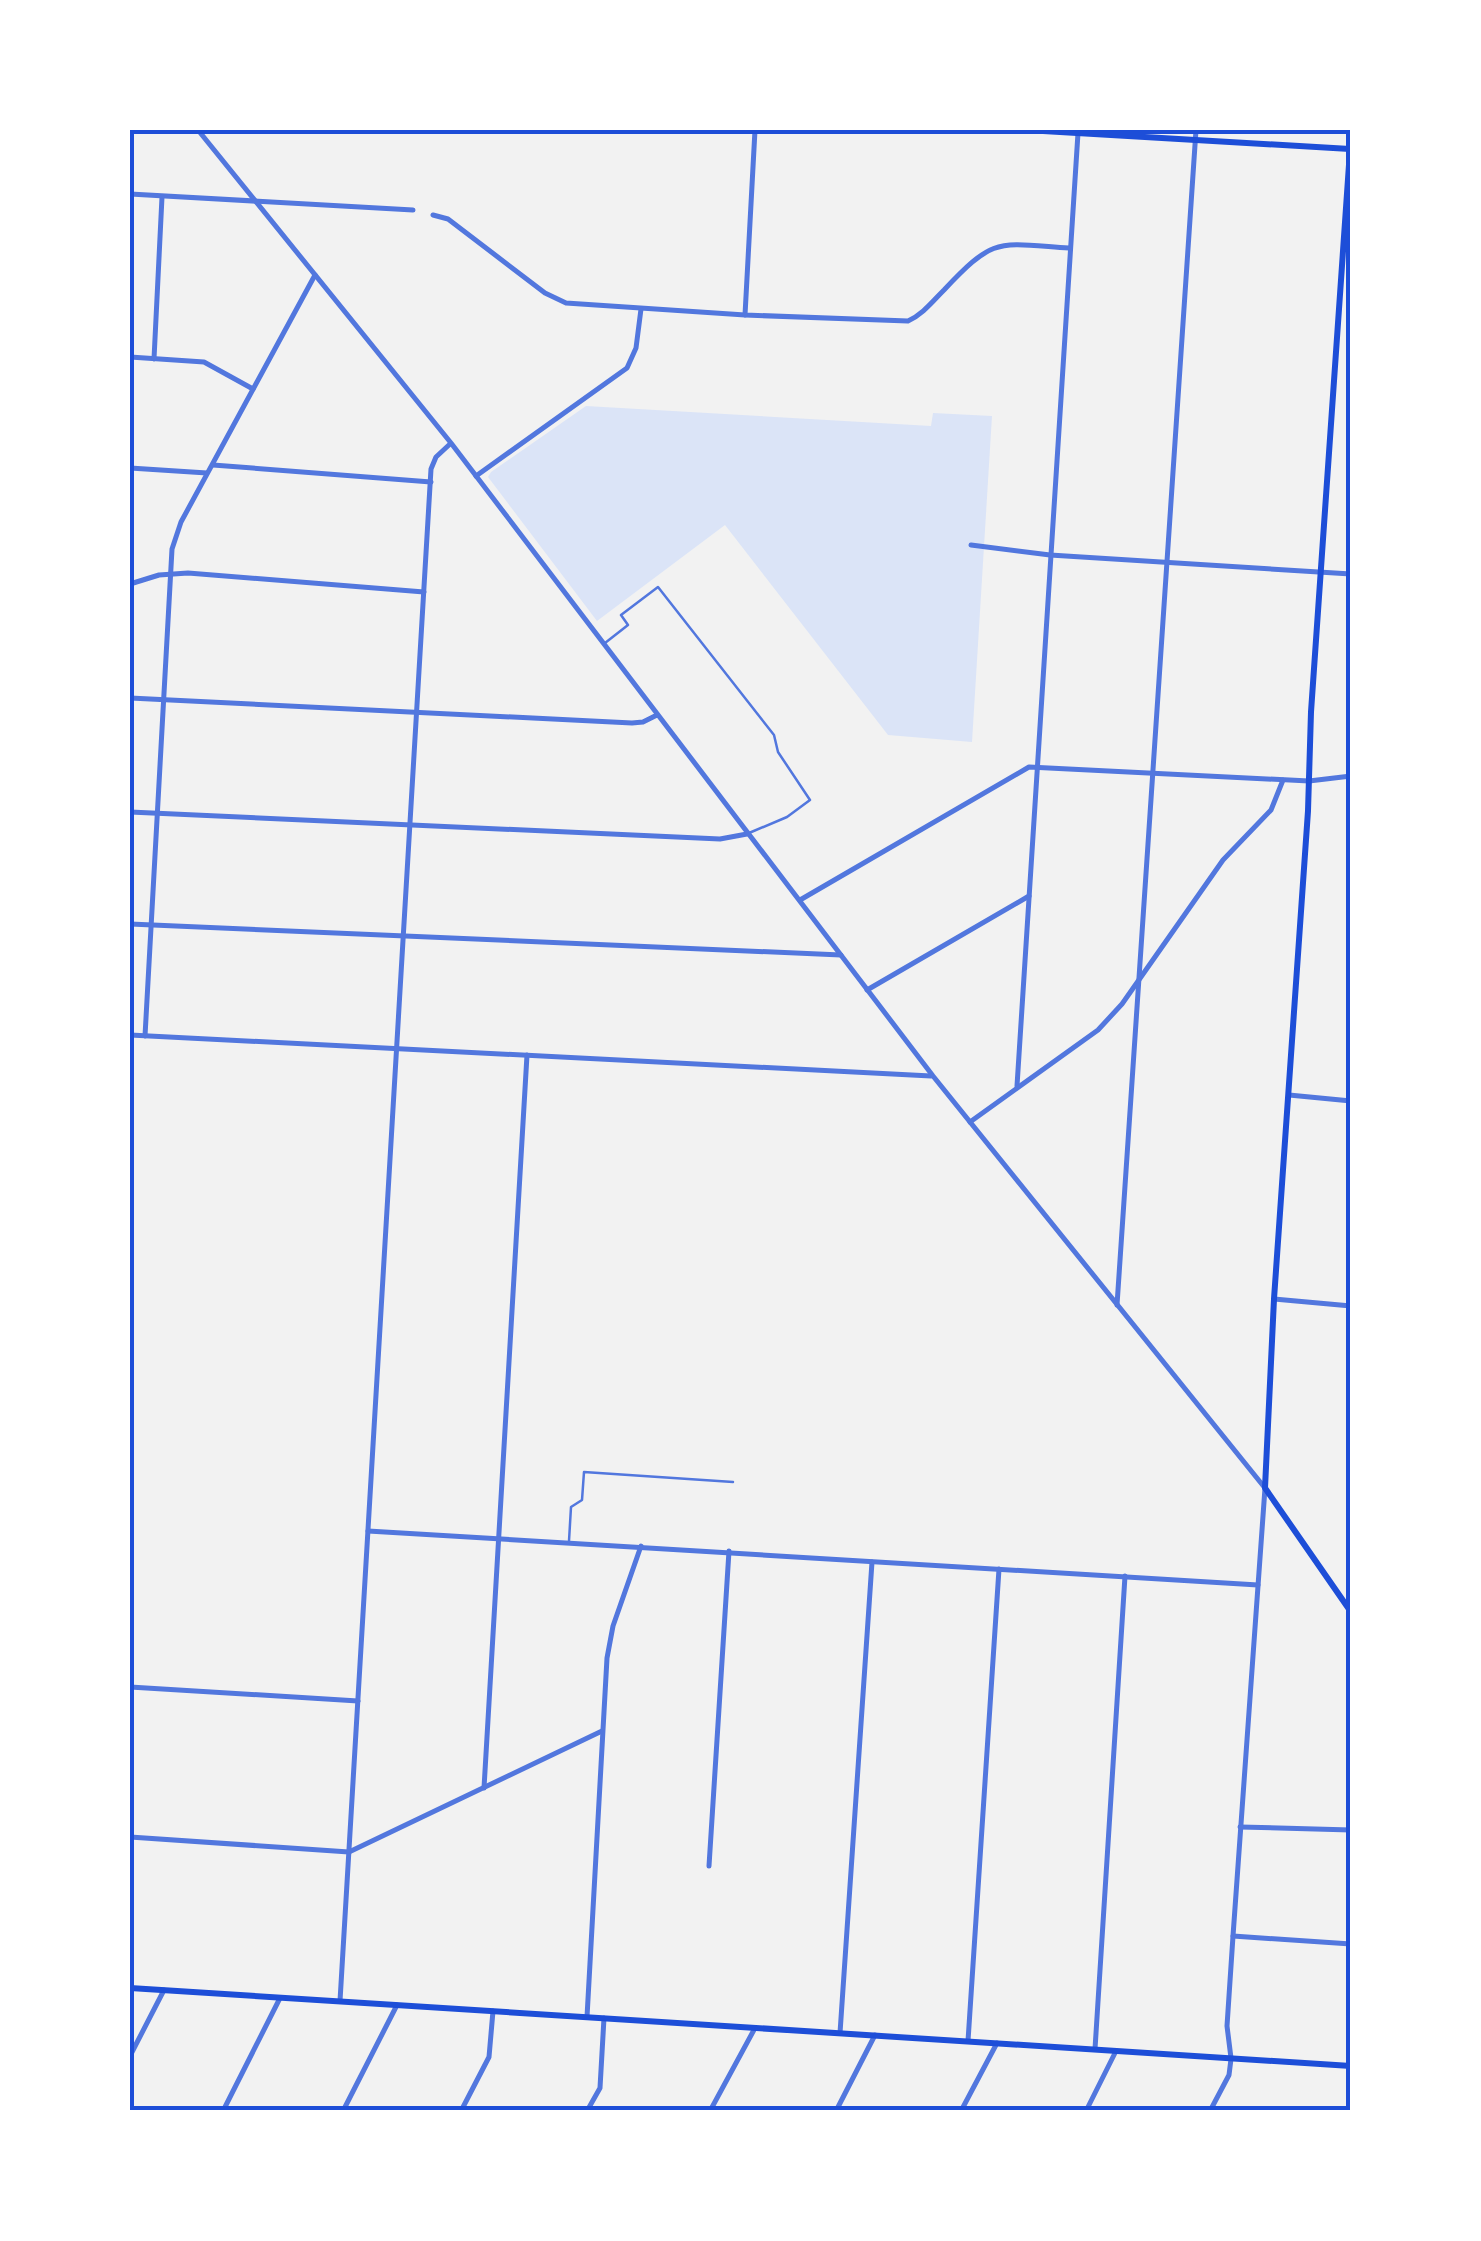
<svg xmlns="http://www.w3.org/2000/svg" width="1481" height="2241" font-family="Merriweather,serif">
<style>
.green{fill:#dbe4f7}
.lines{fill:none;stroke-linecap:round;stroke-linejoin:round}
.service{stroke:#5277de;stroke-width:2.5}
.minor{stroke:#5277de;stroke-width:5}
.tertiary{stroke:#5277de;stroke-width:5}
.secondary{stroke:#1d4ed8;stroke-width:6}
.neatline{fill:none;stroke:#1d4ed8;stroke-width:4}
</style>
<rect width="100%" height="100%" fill="#f2f2f2"/>
<path class="green" d="M586,406L931,426L933,413L992,416L972,742L888,735L725,525L597,621L488,477L491,472Z"/>
<g class="lines">
<g class="service">
<path d="M605,643L628,625L621,615L658,587L774,735L778,752L810,800L787,817L749,833"/>
<path d="M569,1541L571,1507L582,1500L584,1472L733,1482"/>
</g>
<g class="minor">
<path d="M130,194L413,210"/>
<path d="M433,215L448,219L545,293L566,303L745,315L908,321C923,314 932,302 944,290C995,236 997,243 1069,248"/>
<path d="M745,315L755,130"/>
<path d="M130,357L204,362L253,389"/>
<path d="M154,359L162,197"/>
<path d="M213,465L431,482"/>
<path d="M130,468L207,473"/>
<path d="M476,476L627,368L636,348L641,309"/>
<path d="M971,545L1050,555L1351,574"/>
<path d="M130,584L159,575L188,573L424,592"/>
<path d="M130,698L632,723L643,722L657,715"/>
<path d="M130,812L720,839L747,834"/>
<path d="M800,900L1029,767L1309,781L1351,776"/>
<path d="M130,924L841,955"/>
<path d="M867,990L1029,896"/>
<path d="M145,1036L172,549L181,522L315,275"/>
<path d="M1017,1086L1078,133"/>
<path d="M1289,1095L1351,1101"/>
<path d="M970,1122L1098,1030L1122,1004L1223,860L1271,810L1283,780"/>
<path d="M1274,1299L1351,1306"/>
<path d="M1117,1305L1196,130"/>
<path d="M130,1687L358,1701"/>
<path d="M484,1788L527,1055"/>
<path d="M1240,1827L1351,1830"/>
<path d="M130,1837L349,1852L602,1731"/>
<path d="M709,1866L729,1551"/>
<path d="M1233,1936L1351,1944"/>
<path d="M587,2017L607,1658L613,1626L641,1546"/>
<path d="M840,2033L872,1562"/>
<path d="M968,2041L999,1569"/>
<path d="M1095,2049L1125,1576"/>
<path d="M130,2056L164,1990"/>
<path d="M223,2111L280,1998"/>
<path d="M343,2111L397,2005"/>
<path d="M461,2111L489,2057L493,2011"/>
<path d="M587,2111L600,2088L604,2018"/>
<path d="M710,2111L755,2028"/>
<path d="M836,2111L875,2035"/>
<path d="M961,2111L997,2043"/>
<path d="M1086,2111L1116,2051"/>
<path d="M1210,2111L1229,2075L1231,2059"/>
</g>
<g class="tertiary">
<path d="M198,130L451,443L933,1076L1265,1488L1233,1936L1227,2026L1231,2058"/>
<path d="M130,1035L931,1076"/>
<path d="M368,1531L1258,1585"/>
<path d="M340,2001L431,469L436,457L450,444"/>
</g>
<g class="secondary">
<path d="M1026,130L1350,149"/>
<path d="M1351,136L1311,712L1308,811L1274,1299L1265,1488L1351,1612"/>
<path d="M130,1988L1351,2066"/>
</g>
</g>
<rect width="1481" height="2241" fill="none" stroke="#ffffff" stroke-width="265"/>
<rect x="132" y="132" width="1216" height="1976" class="neatline"/>
</svg>
